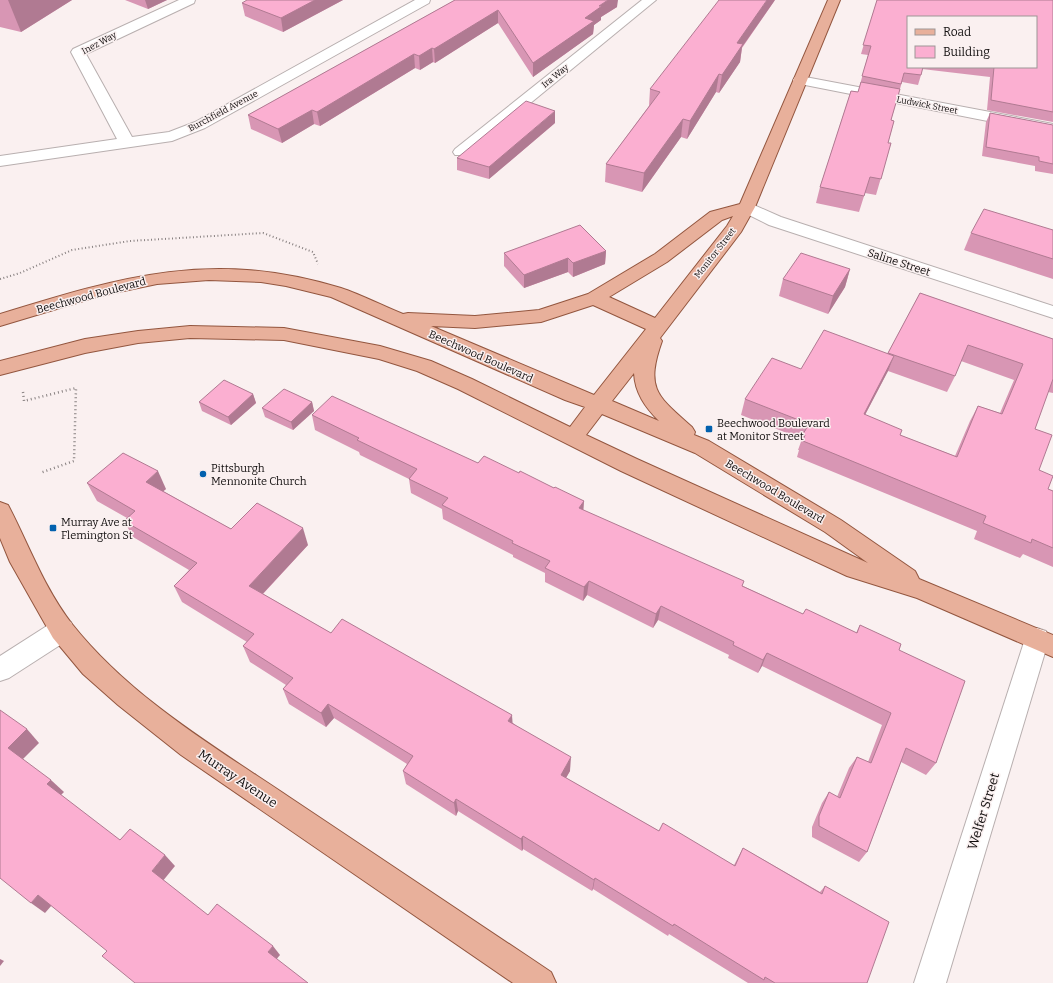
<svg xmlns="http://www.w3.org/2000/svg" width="1053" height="983" font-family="Bitter,serif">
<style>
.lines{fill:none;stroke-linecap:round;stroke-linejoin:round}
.minor-casing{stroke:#b8afaf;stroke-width:2}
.major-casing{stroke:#93563f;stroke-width:2}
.path-far1{stroke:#888181;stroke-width:2;stroke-dasharray:1 2.5;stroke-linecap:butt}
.path{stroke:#888181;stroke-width:2.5;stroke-dasharray:1 3;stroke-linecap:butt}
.minor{fill:#fff;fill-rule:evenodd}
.major{fill:#e8b09b;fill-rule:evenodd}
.wall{fill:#d896b4;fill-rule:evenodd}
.shaded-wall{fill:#b07a92}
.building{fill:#fbafd1;stroke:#b07a92}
.poi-dot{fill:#0261ae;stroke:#faf0f0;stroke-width:1.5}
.labels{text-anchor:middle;stroke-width:3;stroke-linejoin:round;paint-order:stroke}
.far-street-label{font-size:9px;fill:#120f0f;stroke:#faf0f0}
.street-label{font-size:11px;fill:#120f0f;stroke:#faf0f0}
.poi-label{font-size:11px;fill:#120f0f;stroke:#faf0f0;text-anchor:start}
.near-street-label{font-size:13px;fill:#120f0f;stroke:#faf0f0}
</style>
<rect width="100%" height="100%" fill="#faf0f0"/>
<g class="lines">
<g class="minor-casing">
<g id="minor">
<path d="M179,0H195L194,3L86,54L132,137L169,132L195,122L415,0H430L429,3L205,128L172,141L0,166V156L117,139L71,52L73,49Z"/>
<path d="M642,0H656L467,155H455L453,152L455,149Z"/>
<path d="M800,76L1053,124V134L795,83L793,80L795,77Z"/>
<path d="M747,202L781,217L1053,306V318L769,225L741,211L739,207L741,203Z"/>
<path d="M62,619L71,622L74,630L71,638L9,678L0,681V656L53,622Z"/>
<path d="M1037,628L1046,631L1049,639L946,983H914L1025,639L1028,631Z"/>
</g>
</g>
<g class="major-casing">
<g id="major">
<path d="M828,0H840L755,207L741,232L660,338L662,341C645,389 657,396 692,427L695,432L694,435L709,441L841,520L915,571L919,579L1053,635V657L917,598L847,576L621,471L458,389L417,371L379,359L284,340L190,338L138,343L85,353L0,375V361L85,339L138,331L190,326L284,328L380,346L431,361L472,379L570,427L585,407L565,400L331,297L286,286L261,282L209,280L157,284L100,296L0,326V314C123,276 213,249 341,288C362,295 383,306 403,314L408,313L475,316L539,310L588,294L655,254L710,212L740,204ZM733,216L727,226L655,318L609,297L667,262L722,220ZM593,305L646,329L594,395L431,326L475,328L541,322ZM634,373C635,393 645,407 659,421L612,401ZM602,414L695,453L825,532L868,563L637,459L586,435Z"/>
<path d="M0,502L8,505C29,545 44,588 72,624C130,697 213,746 289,797C376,855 464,914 551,972L556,983H513L181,755L118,705L83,674L53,638L10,562L0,538Z"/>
</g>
</g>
<path class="path-far1" d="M0,279L20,273L72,250L130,241L263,233L313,252L318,264"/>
<path class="path" d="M23,392L24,401L76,388L74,461L40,473"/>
<use href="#minor" class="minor"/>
<use href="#major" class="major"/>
</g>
<g class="wall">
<path d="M0,0H72L21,32L0,27Z"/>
<path d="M125,0H167L148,9Z"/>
<path d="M343,0L283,32L245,16L242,3Z"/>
<path d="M455,0L617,7L601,17V20L594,25L593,34L533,77L498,23L435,63L433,62L420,70L415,68L320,126L314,124L282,143L251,129L248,115Z"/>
<path d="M775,0L742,48L740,62L719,93L716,92L687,139L681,137L642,192L605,182L606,164L649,106L650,89Z"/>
<path d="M877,0H1053V122L987,110L990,77L922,69L921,75L918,85L902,82L891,120L894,121L888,143H891L876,195L865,193L859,212L816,203L820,187L851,91L858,92L868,55L861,54ZM908,17H1036V67H908Z"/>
<path d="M990,113L1053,125V174L1035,171V166L982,156L986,122Z"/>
<path d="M555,123L489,179L457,170V158Z"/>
<path d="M1053,230V279L964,250L971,233Z"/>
<path d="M606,251L605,264L573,277L568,272L524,288L504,266V253Z"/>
<path d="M850,269L845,287L828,314L779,296L783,279Z"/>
<path d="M920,293L1053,339V393L1048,392L1035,429L1039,470L1048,489L1053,491V567L1023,554L1020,558L974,539L977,531L797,457L799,450H798L802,439L741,415L745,399L801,369L888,353ZM961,361L1014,380L1000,413L978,406L970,421L955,456L900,435L865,415L888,371L947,392L955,376Z"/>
<path d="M253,394L256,403L231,425L202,411L199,402Z"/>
<path d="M312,402L314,411L293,430L265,417L262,408Z"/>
<path d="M312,415L478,463L519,473L584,501L583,510L743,586L803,614L856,633L860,625L899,650L936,763L926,775L901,762L867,852L859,862L812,837V827L822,803L829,792L837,797L849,768L857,757L868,762L882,725L762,666L758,673L728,658L729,655L658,620L653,628L587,595L583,601L545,582V573L513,557V555L443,519L442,509L411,493L409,479L360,455L359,452L315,430Z"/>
<path d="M87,483L166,489L163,491L231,529L308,545L263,594L331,633L513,723L570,771L566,778L659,831L734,865L743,848L820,892L825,886L867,983H748L669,934L668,936L593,889L592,891L523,849L522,851L458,811L456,816L406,784L403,771L407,764L334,718L326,727L289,704L283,689L286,685L250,662L243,646L247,642L182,602L174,586L189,570L133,537L124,521L127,518L97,501Z"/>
</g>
<g class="shaded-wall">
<path d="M8,0H72L21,32Z"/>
<path d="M145,0H167L148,9Z"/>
<path d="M315,0H343L283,32L281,18Z"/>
<path d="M608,0H618L617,7L601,17V20L594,25L593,34L533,77V63L585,18L599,6Z"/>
<path d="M767,0H775L742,47L740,62L719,93L722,75L737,43Z"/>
<path d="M498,10V23L435,63L434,49Z"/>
<path d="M432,48L433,62L420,70L419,56Z"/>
<path d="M414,54L415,68L320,126L317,112Z"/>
<path d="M719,74L716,92L687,139L690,121Z"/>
<path d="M312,110L314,124L282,143L278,129Z"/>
<path d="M555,111V123L489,179V167Z"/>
<path d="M683,119L681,137L642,192L644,173Z"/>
<path d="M606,251L605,264L573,277V263Z"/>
<path d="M568,258V272L524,288V275Z"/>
<path d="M850,269L845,287L828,314L833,296Z"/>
<path d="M894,356L888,371L857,430L864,414Z"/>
<path d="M253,394L256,403L231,425L228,417Z"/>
<path d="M312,402L314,411L293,430L291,422Z"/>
<path d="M158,471L166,489L154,499L146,482Z"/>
<path d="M584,501L583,515L579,508Z"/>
<path d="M303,528L308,545L255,602L249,586Z"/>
<path d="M589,581L587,595L583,601L584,587Z"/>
<path d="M661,606L658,620L653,628L656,614Z"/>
<path d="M767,653L762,666L758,673L763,660Z"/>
<path d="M328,704L334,718L326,727L321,713Z"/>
<path d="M512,715L513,729L508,721Z"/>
<path d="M27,729L39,743L21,761L8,748Z"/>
<path d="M571,757L570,771L560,788L561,775Z"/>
<path d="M51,780L64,792L59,797L47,784Z"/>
<path d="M456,799L458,811L456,816L454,803Z"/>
<path d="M523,836V849L522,851L521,839Z"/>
<path d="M165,855L175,866L162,882L152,871Z"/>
<path d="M595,878L593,889L592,891L594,880Z"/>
<path d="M38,895L52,905L45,913L31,903Z"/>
<path d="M273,946L280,955L275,961L268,952Z"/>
<path d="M0,959L4,961L0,966Z"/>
</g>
<g class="building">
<path d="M247,0H315L281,18L242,3Z"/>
<path d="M455,0H608L599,6H602L585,18L594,21L533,63L498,10L434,49L432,48L419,56L414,54L317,112L312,110L278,129L248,115Z"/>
<path d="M719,0H767L737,43L743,44L722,75L719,74L690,121L683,119L644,173L606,164L660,92L650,89Z"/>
<path d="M877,0H1053V112L991,100L994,67H992H1036V17H908V67H923L921,75L904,73L901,84L862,76L871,46L863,45Z"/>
<path d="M861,82L900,89L891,120L894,121L888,143H891L881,179L870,177L864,196L820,187L851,91L858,92Z"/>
<path d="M526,101L555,111L489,167L457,158Z"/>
<path d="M990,113L1053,125V164L1039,161V157L986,147Z"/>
<path d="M984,209L1053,230V259L971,233Z"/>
<path d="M580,225L606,251L573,263L568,258L524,275L504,253Z"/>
<path d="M801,253L850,269L833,296L783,279Z"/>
<path d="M920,293L1053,339V379L1035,429L1052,435L1039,470L1053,476L1048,489L1053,491V548L1032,539L1031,543L983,523L986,516L803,441L805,435L803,434L809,424L745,399L772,358L801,369L824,330L894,356L864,414L902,430L900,435L957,457L978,406L1002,414L1023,364L968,345L955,376L888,353Z"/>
<path d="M224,380L253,394L228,417L199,402Z"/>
<path d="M284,389L312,402L291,422L262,408Z"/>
<path d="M332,396L478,463L484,456L519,473L520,471L554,488L555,487L584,501L579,508L744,581L742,586L803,614L806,609L857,633L860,625L901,644L899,650L965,681L936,763L906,748L867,852L819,826V816L829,792L840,798L857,757L871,763L891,713L767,653L763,660L733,645L734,642L661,606L656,614L589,581L584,587L545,568L550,561L512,543L513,541L442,505L448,498L409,479L417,469L357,440L359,438L312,415Z"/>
<path d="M123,453L158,471L146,482L231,529L257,503L303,528L249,586L331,633L342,619L512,715L508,721L571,757L561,775L659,831L663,823L735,866L743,848L822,894L825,886L889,922L867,983H775L765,977L764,980L674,924L673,926L595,878L594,880L523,836L521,839L456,799L454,803L403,771L413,756L328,704L321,713L283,689L293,678L243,646L254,634L174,586L197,563L124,521L135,511L87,483Z"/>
<path d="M0,710L27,729L8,748L51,780L47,784L120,840L130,829L165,855L152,871L208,915L217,904L273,946L268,952L308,983H135L102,956L107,951L38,895L31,903L0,878Z"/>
</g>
<g class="poi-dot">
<rect x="705" y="425" width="8" height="8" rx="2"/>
<circle cx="203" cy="474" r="4"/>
<rect x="49" y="524" width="8" height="8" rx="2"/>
</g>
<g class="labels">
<g class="far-street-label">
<text transform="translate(99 43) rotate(-28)" y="3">Inez Way</text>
<text transform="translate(555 76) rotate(-39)" y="3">Ira Way</text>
<text transform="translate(927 105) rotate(11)" y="3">Ludwick Street</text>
<text transform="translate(223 111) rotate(-28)" y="3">Burchfield Avenue</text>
<text transform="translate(715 253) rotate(-52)" y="3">Monitor Street</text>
</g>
<g class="street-label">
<text transform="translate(899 262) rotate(18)" y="4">Saline Street</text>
<text transform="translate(91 295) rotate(-15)" y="4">Beechwood Boulevard</text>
<text transform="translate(481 356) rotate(24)" y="4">Beechwood Boulevard</text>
<text transform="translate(775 491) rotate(31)" y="4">Beechwood Boulevard</text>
</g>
<g class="poi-label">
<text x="717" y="427">Beechwood Boulevard<tspan x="717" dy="13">at Monitor Street</tspan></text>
<text x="211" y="472">Pittsburgh<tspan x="211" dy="13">Mennonite Church</tspan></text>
<text x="61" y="526">Murray Ave at<tspan x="61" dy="13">Flemington St</tspan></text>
</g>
<g class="near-street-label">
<text transform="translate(238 778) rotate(34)" y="5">Murray Avenue</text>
<text transform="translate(983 811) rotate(-73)" y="5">Welfer Street</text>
</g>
</g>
<rect x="907" y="16" width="130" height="52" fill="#faf0f0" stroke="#9d9696"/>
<rect x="915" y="29" width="20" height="6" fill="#e8b09b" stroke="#9d9696"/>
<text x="943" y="36" font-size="12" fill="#120f0f">Road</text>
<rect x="915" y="46" width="20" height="12" fill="#fbafd1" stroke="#9d9696"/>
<text x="943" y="56" font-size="12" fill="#120f0f">Building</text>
</svg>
